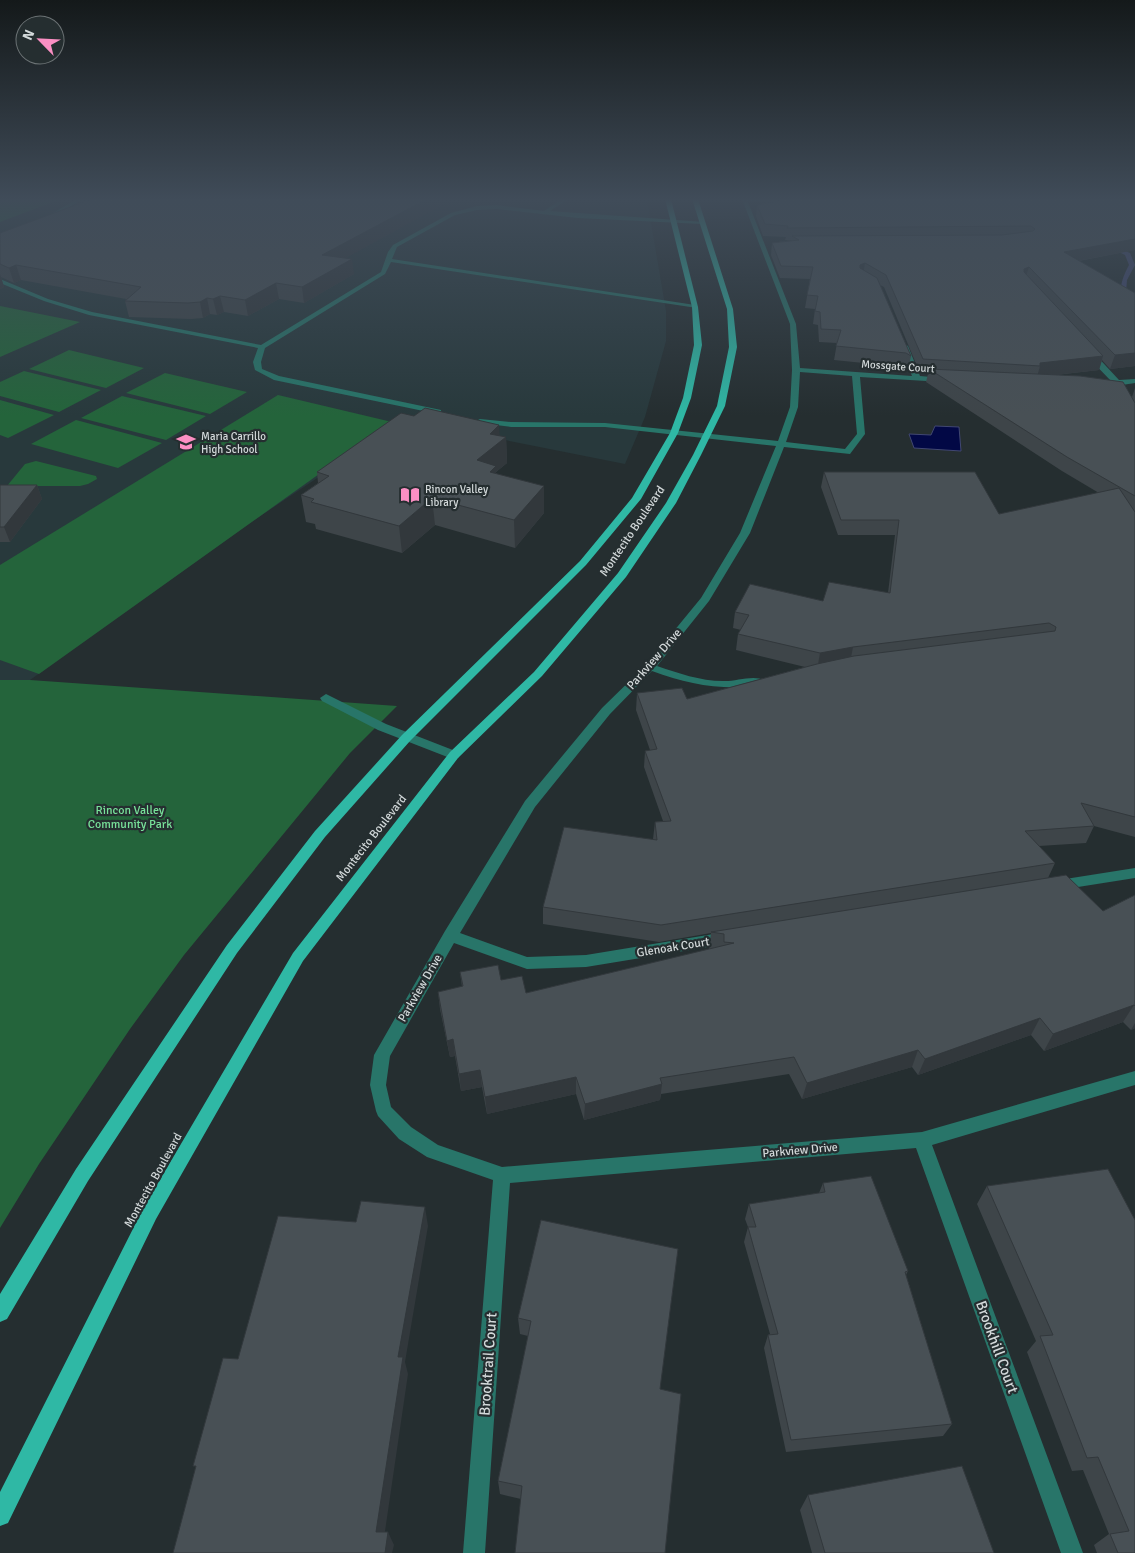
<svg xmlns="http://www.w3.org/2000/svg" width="1135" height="1553" font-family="Signika,sans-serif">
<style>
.built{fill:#28393c}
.green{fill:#24643b}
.water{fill:#020845;stroke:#414772}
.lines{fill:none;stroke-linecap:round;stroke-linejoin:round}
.stream{fill:#414772;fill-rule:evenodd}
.minor{fill:#287569;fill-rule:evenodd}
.major{fill:#2fb8a5;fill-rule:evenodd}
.wall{fill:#3e4549}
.shaded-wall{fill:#32383c}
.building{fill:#485055;stroke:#32383c}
.labels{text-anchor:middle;stroke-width:4.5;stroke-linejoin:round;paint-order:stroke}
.far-street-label{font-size:11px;fill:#d3d9da;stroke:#252e30}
.far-poi-label{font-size:11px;fill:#d3d9da;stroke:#252e30;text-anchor:start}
.street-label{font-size:12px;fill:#d3d9da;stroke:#252e30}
.park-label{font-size:12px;fill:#78e29a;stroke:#252e30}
.near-street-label{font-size:15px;fill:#d3d9da;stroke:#252e30}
</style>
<rect width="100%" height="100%" fill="#252e30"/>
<path class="built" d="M0,199H647L666,311V341L645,417L625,464L404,420L250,523L30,680H0Z"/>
<g class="green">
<path d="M0,199H61L0,222Z"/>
<path d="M0,306L80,322L0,357Z"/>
<path d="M69,350L144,368L106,388L29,369Z"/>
<path d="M24,371L101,390L59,412L0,396V382Z"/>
<path d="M165,373L247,392L210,414L126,393Z"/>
<path d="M278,395L392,422L39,674L0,660V565Z"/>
<path d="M122,396L206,416L166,440L81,418Z"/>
<path d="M0,400L54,415L8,438L0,435Z"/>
<path d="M76,420L162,443L118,468L31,444Z"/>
<path d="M36,461L96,476L97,479L88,484L80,486H7L25,464Z"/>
<path d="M0,680H30L397,706L350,753L184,955L130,1029L39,1164L0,1228Z"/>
</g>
<path class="water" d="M935,426L959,427L961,451L914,448L909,434L931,435Z"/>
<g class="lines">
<path class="stream" d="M1107,244L1130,253L1135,265L1127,280L1126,292L1135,318V330L1132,328C1122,300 1114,293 1129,265L1125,255L1107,246Z"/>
<g class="minor">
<path d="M77,199H83L46,221L41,220Z"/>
<path d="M562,199H568L550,211L705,222L702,224L578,218L497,209L477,210L455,215L397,247L392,259L695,305L698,307L697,308L391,262L385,274L265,348L261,362L262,369L279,376L441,410V414H438L274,380L255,370L253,362L258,348L89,315L44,301L0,283V279L48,299L92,312L261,345L381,272L388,252L393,245L451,213L477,206L497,205L544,211Z"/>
<path d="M742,199L785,200L748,202L796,324L800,368L912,376L900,346L904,344L908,346L920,376L943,378L947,380L943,382L860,377L865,434L850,454L784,447L750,533L709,601L657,666C678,673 700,681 723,681C735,682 757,673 766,682C761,687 754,686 748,687C712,689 685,683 652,671L610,714L535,807L460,933L527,957L586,955L726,932L731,934L733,938L731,942L726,944L586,967L527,969L454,943L390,1056L386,1085L391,1107L411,1127L438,1145L502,1167L922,1132L1135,1071V1085L932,1145L1083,1553H1061L916,1148L510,1183L485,1553H463L493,1180L427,1157L399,1139L378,1116L376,1111L370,1085L374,1055L445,931L525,801L602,708L646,665L701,598L740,533L776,446L605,427H511L480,423L476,421L480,419L511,422L605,423L778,441L790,407L792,370L790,324ZM800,372L852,376L857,434L845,449L786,442L798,407Z"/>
<path d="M1086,351H1092L1119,380L1135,379V383L1122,385L1135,408V417L1131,415L1115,385L1102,386V382L1111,381L1086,355Z"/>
<path d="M326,694L386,724L458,752L460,755L458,758H450L378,730L322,701L320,698Z"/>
<path d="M1135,868V878L1059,890L1054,889L1052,885L1054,881L1059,880Z"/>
</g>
<g class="major">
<path d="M665,199H671L698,307L702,345L691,398L678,433L641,499L586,565L410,741L325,837L237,953L88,1181L7,1319L0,1322V1294L76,1169L227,945L315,831L402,735L580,561L632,498L670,433L683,398L694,345L692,307Z"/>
<path d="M692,199H698L733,309L737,347L725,406L701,455L676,503L626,577L542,676L458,758L303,961L156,1219L8,1523L0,1526V1492L144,1207L293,953L450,752L534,672L618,573L666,503L693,455L717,406L729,347L727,309Z"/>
</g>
</g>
<g class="wall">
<path d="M92,199H453L345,258L354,274L304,303L279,299L248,316L224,312L217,315L210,314L203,318L191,319L129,317L125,301L126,299L21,280L14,283L1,277L4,287L0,289V233Z"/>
<path d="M765,199H1135V250L1079,261L1135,366L1110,369L1102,360L1099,370L1056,375L1132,397L1135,388V837L1094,826L1086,843L1039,846L1055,863L1048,878L1103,911L1135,895V1028L1131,1030L1123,1022L1044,1051L1031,1035L918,1075L912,1067L802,1099L789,1074L661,1094L660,1100L584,1120L576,1094L487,1114L482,1087L461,1091L455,1056L450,1057L440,1009L438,992L462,987L460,972L501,980L526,993L710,949H709L711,933L659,942L543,924V907L653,839L655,822L663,821L644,767L645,751L650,750L636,710L637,693L687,699L805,667L736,650L738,634L741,630L733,628L735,612L888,593L895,535H838L821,487L824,472L999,514L1099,493L1062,471L926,382L928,374L920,373L884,287L880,285L911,356L908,370L903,367L834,360L837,343L819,342L818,325L813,324L815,309L805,308L810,279L780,278L771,255L772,243L792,240H785L786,237L763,236L756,216L757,205L765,203Z"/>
<path d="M500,436L506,437L507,463L496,472V473L544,513L515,548L435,525L402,553L316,529L315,524L306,522L301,495L318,483L317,472Z"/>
<path d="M0,485H37L42,499L10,542H0Z"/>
<path d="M1108,1169L1135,1553H1097L1094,1545L1109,1534L1083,1470L1072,1471L1027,1352L1036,1341L977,1204L987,1186Z"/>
<path d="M823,1183L908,1271L906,1275L952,1424L943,1436L786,1452L764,1348L768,1335L770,1334L744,1242L748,1227L745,1219L749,1204L819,1193Z"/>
<path d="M541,1220L660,1389L521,1499L500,1494L498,1481L528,1336L520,1334L518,1318Z"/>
<path d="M808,1495L994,1553H812L800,1510Z"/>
</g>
<g class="shaded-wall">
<path d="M427,199H453L324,270L322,255Z"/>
<path d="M1135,239V250L1061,264L1064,252Z"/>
<path d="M352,259L354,274L304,303L302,287Z"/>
<path d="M865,263L863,275L858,277L860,265Z"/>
<path d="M16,265L21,280L14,283L9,268Z"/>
<path d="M1029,267L1025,279L1021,281L1024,269Z"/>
<path d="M0,274L4,287L0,289Z"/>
<path d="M276,283L279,299L248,316L245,300Z"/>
<path d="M220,296L224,312L217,315L213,299Z"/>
<path d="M207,298L210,314L203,318L200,302Z"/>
<path d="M1135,353V366L1110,369L1115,355Z"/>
<path d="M1103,356L1099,370L1037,377L1040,366V363Z"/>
<path d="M499,425L500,442L506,437L507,463L496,472L497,492L477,460L490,434Z"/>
<path d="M37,485L42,499L10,542L4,527Z"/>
<path d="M544,486V513L515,548L514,520Z"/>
<path d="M432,498L435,525L402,553L399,526Z"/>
<path d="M853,647L850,663L817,670L820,653Z"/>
<path d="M1134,1005L1123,1022L1044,1051L1053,1034Z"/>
<path d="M1040,1018L1031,1035L918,1075L925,1059Z"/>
<path d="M1135,1023V1028L1131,1030Z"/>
<path d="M453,1039L455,1056L450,1057L447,1041Z"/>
<path d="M918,1050L912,1067L802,1099L807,1083Z"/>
<path d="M480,1070L482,1087L461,1091L459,1074Z"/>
<path d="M576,1077V1094L487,1114L485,1097Z"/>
<path d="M662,1084L660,1100L584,1120L585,1104Z"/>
<path d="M425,1207L428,1226L405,1362L408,1374L383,1545L376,1532L398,1357Z"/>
<path d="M388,1532L394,1545L392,1553H385Z"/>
</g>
<g class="building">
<path d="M92,199H427L322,255L352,259L302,287L276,283L245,300L220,296L213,299L207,298L200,302L188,303L125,301L141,287L16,265L9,268L0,264V233Z"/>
<path d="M776,199H1135V239L1064,252L1135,293V353L1115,355L1029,267L1024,269V272L1103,356L1040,363V366L923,359L886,275L865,263L860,265V268L877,278L911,356L906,353L836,346L841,330L821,329L820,312L815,311L818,296L807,295L813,267L781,266L772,243L799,240L792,236L1002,235L1033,231L1035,229L1031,226L787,228L788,226L765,224L757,205L779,201Z"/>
<path d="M929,369L1080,376L1123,382L1135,403V496L1067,457Z"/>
<path d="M425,408L499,425L490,434L506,437L477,460L496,466L490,472L544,486L514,520L432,498L399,526L311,502L314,499L301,495L329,476L317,472L401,413L414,416Z"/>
<path d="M824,472H975L999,514L1119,488L1135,512V817L1081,803L1094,826L1025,831L1055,863L661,925L543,907L564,827L657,840L655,822L671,821L645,751L657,749L637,693L682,688L687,699L817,664L854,656L1055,631L1056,627L1049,623L853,647L820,653L738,634L749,615L735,612L750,584L823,601L829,582L890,593L899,520H841Z"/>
<path d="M0,485H37L4,527H0Z"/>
<path d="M1066,875L1103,911L1135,895V1006L1134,1005L1053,1034L1040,1018L925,1059L918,1050L807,1083L794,1057L660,1078L662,1084L585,1104L576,1077L485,1097L480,1070L459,1074L453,1039L447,1041L438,992L463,986L460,972L498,965L501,980L522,976L526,993L734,943L724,942V934L711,932Z"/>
<path d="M1108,1169L1135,1220V1553H1118L1110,1534L1129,1531L1098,1457L1087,1458L1040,1336L1053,1335L987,1186Z"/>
<path d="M871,1176L908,1271L905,1272L952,1424L791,1440L768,1335L778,1334L748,1227H756L749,1204L825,1192L823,1183Z"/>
<path d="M361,1201L425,1207L398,1357H403L376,1532H388L385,1553H173L196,1466H193L223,1358L238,1359L278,1216L356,1222Z"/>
<path d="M541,1220L678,1249L660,1389L681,1394L665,1553H515L522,1486L498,1481L531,1321L518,1318Z"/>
<path d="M962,1466L994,1553H825L808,1495Z"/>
</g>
<linearGradient id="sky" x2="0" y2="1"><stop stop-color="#14191a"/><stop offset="0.48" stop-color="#404c59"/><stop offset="1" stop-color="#404c59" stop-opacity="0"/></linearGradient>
<rect width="1135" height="416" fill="url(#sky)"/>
<defs>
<g id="school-bare" transform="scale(1.5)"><path d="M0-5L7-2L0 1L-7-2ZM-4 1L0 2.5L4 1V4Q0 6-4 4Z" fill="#fb8fc3" stroke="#252e30" stroke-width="2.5" paint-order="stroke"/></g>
<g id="library-bare" transform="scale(1.5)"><path d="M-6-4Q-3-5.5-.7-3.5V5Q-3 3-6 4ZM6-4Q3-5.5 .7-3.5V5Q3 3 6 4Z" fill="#fb8fc3" stroke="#252e30" stroke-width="2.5" paint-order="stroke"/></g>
</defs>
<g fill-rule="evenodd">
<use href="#school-bare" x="186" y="442"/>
<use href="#library-bare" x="410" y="495"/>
</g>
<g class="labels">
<g class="far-street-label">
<text transform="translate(898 366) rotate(4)" y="4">Mossgate Court</text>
</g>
<g class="far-poi-label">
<text x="201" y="440">Maria Carrillo<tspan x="201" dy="13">High School</tspan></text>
<text x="425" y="493">Rincon Valley<tspan x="425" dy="13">Library</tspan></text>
</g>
<g class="street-label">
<text transform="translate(632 531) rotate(-56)" y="4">Montecito Boulevard</text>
<text transform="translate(654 659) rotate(-49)" y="4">Parkview Drive</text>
<text transform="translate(371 838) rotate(-52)" y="4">Montecito Boulevard</text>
<text transform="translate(673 947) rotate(-9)" y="4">Glenoak Court</text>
<text transform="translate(420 988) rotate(-60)" y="4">Parkview Drive</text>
<text transform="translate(800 1150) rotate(-5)" y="4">Parkview Drive</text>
<text transform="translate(153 1180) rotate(-61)" y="4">Montecito Boulevard</text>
</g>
<g class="park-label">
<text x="130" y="814">Rincon Valley<tspan x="130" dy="14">Community Park</tspan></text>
</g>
<g class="near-street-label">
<text transform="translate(997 1347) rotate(70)" y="5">Brookhill Court</text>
<text transform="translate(488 1364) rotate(-86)" y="5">Brooktrail Court</text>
</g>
</g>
<g transform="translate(40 40) rotate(294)"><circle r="24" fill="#252e30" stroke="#6b7274"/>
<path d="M0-4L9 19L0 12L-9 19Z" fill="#fb8fc3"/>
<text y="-8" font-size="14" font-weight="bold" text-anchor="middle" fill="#d3d9da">N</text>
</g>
</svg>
